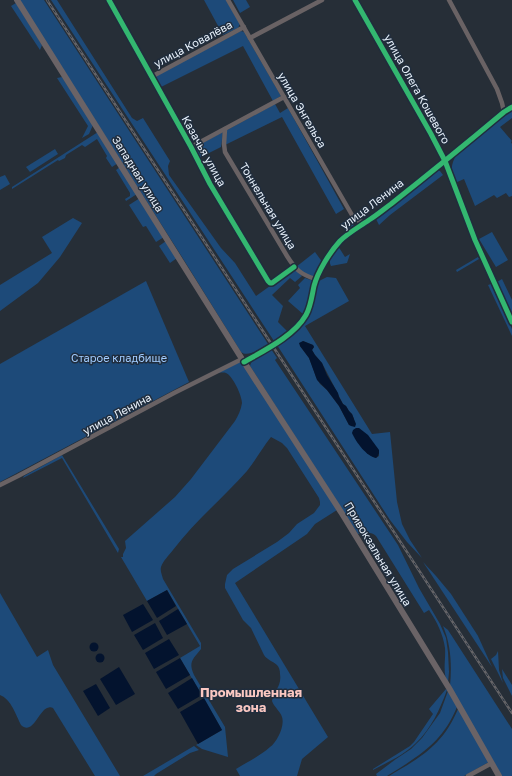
<svg xmlns="http://www.w3.org/2000/svg" width="512" height="776" font-family="'Golos Text',sans-serif">
<style>
.green{fill:#1d4a79;fill-rule:evenodd}
.water{fill:#03132e}
.lines{fill:none;stroke-linecap:round;stroke-linejoin:round}
.minor{stroke:#696264;stroke-width:4.5}
.major{stroke:#6a6366;stroke-width:6}
.rail-casing{stroke:#656467;stroke-width:2.5}
.rail{stroke:#202d3d;stroke-width:1;stroke-dasharray:3;stroke-linecap:butt}
.cycleway-casing{stroke:#202d3d;stroke-width:8}
.cycleway{stroke:#33b770;stroke-width:5}
.labels{text-anchor:middle;stroke-width:3;stroke-linejoin:round;paint-order:stroke}
.street-label{font-size:11px;fill:#e9f2fc;stroke:#202d3d}
.park-label{font-size:11px;fill:#a1ccff;stroke:#202d3d}
.quarter-label{font-size:13px;font-weight:bold;fill:#fac7c1;stroke:#202d3d}
</style>
<rect width="100%" height="100%" fill="#262e37"/>
<g class="green">
<path d="M19,0H44L268,344C261,348 248,358 241,352L182,257Z"/>
<path d="M51,0H57L132,118L137,121L143,118L170,161L168,166L169,175L221,248L235,263L256,296L270,286L273,285L294,268L302,276L295,282L290,278L272,295L283,306L278,322L287,331L274,341Z"/>
<path d="M204,0H226L240,24L238,28L223,35Z"/>
<path d="M233,0H246L250,7L240,13Z"/>
<path d="M16,3L42,45L40,50L11,6Z"/>
<path d="M241,31L244,32L281,96L273,101L243,46L159,88L153,77Z"/>
<path d="M62,77L93,125L89,134L82,138L88,126L57,78Z"/>
<path d="M275,104L280,113L288,108L344,209L336,214L282,117L225,145L227,130Z"/>
<path d="M512,109V118L500,127L512,141L511,142L512,144V196L509,197L506,193L497,198L494,195L475,206L464,179L455,183C451,171 450,165 457,154L505,114Z"/>
<path d="M98,132L118,163L112,167L106,158L107,156L97,139L85,147L82,145L66,155L65,158L59,161L58,160L12,189V187Z"/>
<path d="M223,132L221,147L199,158L193,148Z"/>
<path d="M55,149L58,154L30,172L26,167Z"/>
<path d="M120,167L137,194L126,201L125,199L130,196V193L116,170Z"/>
<path d="M437,170L440,171L443,175L390,215L379,225L375,217L435,171Z"/>
<path d="M5,175L10,184L0,190V177Z"/>
<path d="M140,198L164,237L156,242L146,226L143,227L129,205Z"/>
<path d="M73,218L82,223L60,257L38,283L0,311V285L52,253L42,237Z"/>
<path d="M350,218L354,225L346,231L341,224Z"/>
<path d="M492,232L508,260L496,267L479,239Z"/>
<path d="M166,241L177,258L170,263L159,246Z"/>
<path d="M338,246L345,257L350,254L347,263L331,266C327,259 334,252 338,246Z"/>
<path d="M315,252L323,263L315,278L308,276L296,267Z"/>
<path d="M478,257L479,259L457,272L456,270Z"/>
<path d="M327,277L336,278L349,301L305,326L372,434L390,432L397,502L402,524L410,540L422,558L407,542L390,520L277,345C284,340 291,335 297,329C311,317 314,298 319,281ZM303,341L313,345L314,347L312,350L315,355L322,363L336,390L343,404L346,406L349,411L352,414L354,419L349,425L339,406L327,390L320,384L316,377L314,371L309,358L300,346ZM354,436L379,453V456L376,458L368,454Z"/>
<path d="M305,278L314,281L308,306L303,314L288,301L300,288L298,285Z"/>
<path d="M502,279L512,300V315L497,282Z"/>
<path d="M146,281L189,382L0,482V364Z"/>
<path d="M491,284L512,329V336L488,285Z"/>
<path d="M271,349L277,358L275,360L398,545L419,588L440,624L446,638L448,652L449,672L448,683C442,673 446,659 445,648C443,634 437,622 429,610L424,613L376,536C371,531 365,533 358,534L250,366L251,363L253,360Z"/>
<path d="M240,362H242L337,510L315,524L307,534L235,583L328,737L302,759L297,776H240L236,769C247,762 260,756 270,747C277,742 285,726 282,717C280,711 274,707 272,701C274,690 282,686 280,674C280,670 279,667 277,665C273,661 267,660 264,655L251,628L243,620L225,588V584L227,575L233,569L277,542L289,533L297,524L314,513L320,505V502L319,498L287,448L282,443L271,437C262,448 256,460 247,471C223,498 195,521 173,550C169,555 163,561 161,567C160,571 162,575 163,579L201,643V649C193,659 188,662 194,675L225,727L228,757L202,749L196,745L222,730L180,658L200,646L167,590L147,601L121,557H123V554L126,548L125,541L175,497L191,479L235,421C238,416 241,410 242,403C242,396 233,376 226,373C223,372 219,373 217,373Z"/>
<path d="M62,455L119,549L118,553L62,458L23,478L24,476Z"/>
<path d="M423,562L436,576L451,594L478,636L492,667Z"/>
<path d="M0,593L37,657L48,650L53,665L120,776H95L53,708C51,707 50,707 47,708C39,711 32,736 21,725C16,715 11,699 0,695Z"/>
<path d="M443,626L448,630L512,729V776H502L450,686C452,665 451,645 443,626Z"/>
<path d="M498,651L499,670L503,683L491,659L496,655Z"/>
<path d="M502,669L512,685V696L503,678Z"/>
<path d="M446,689L447,690C440,709 431,729 416,743C404,755 388,762 373,770V769L410,746L414,742L433,714L429,709Z"/>
<path d="M448,691L457,707C445,736 429,749 403,766C398,769 392,773 387,776C384,776 380,776 377,776L376,774L396,759L411,749L422,738L440,713Z"/>
<path d="M458,709L489,762L464,776H389C421,757 443,745 458,709Z"/>
<path d="M194,746L199,750L190,753L156,774L154,776H143Z"/>
</g>
<g class="water">
<path d="M303,341L313,345L314,347L312,350L315,355L322,363L327,375L338,393L339,397L343,404L346,406L349,411L352,414L356,424L355,427L351,426L349,425L339,406L327,390L317,380L309,358L300,346L299,343Z"/>
<path d="M356,428H359L368,435L379,450V453L378,456L376,458C366,456 356,442 352,433L353,430Z"/>
<path d="M167,590L176,606L157,618L147,601Z"/>
<path d="M143,604L153,620L132,632L123,615Z"/>
<path d="M178,609L187,624L167,635L159,621Z"/>
<path d="M155,623L163,638L143,650L134,635Z"/>
<path d="M169,639L179,655L154,669L145,653Z"/>
<circle cx="94" cy="647" r="4.5"/>
<circle cx="100" cy="658" r="4.5"/>
<path d="M180,658L190,675L166,689L156,672Z"/>
<path d="M119,667L135,694L116,705L100,679Z"/>
<path d="M192,678L202,695L178,709L168,693Z"/>
<path d="M96,684L110,708L98,716L83,691Z"/>
<path d="M204,698L222,730L198,744L180,712Z"/>
</g>
<g class="lines">
<g class="minor">
<path d="M109,0L191,147L210,184L268,281L270,283H272L294,267"/>
<path d="M228,0L352,215L359,221L365,223"/>
<path d="M355,0L431,134L445,161L475,240L512,322"/>
<path d="M449,0L497,89L502,103L504,112"/>
<path d="M250,38L322,0"/>
<path d="M151,77L244,27"/>
<path d="M225,129L224,144L225,152L287,256C295,269 301,275 316,279"/>
<path d="M191,147L284,97"/>
<path d="M277,342L293,331L304,318L308,309L316,279L328,258L340,242L346,236L370,220L390,204L445,161L504,112L512,107"/>
<path d="M244,362L269,347"/>
<path d="M0,485L18,476L174,393L242,359"/>
<path d="M468,776L492,763"/>
</g>
<path class="major" d="M17,0L242,359L341,512L449,688L499,776"/>
<g class="rail-casing">
<path id="rail" d="M47,0L512,713"/>
</g>
<use href="#rail" class="rail"/>
<g class="cycleway-casing">
<g id="cycleway">
<path d="M109,0L191,147L210,184L268,281L270,283H272L294,267"/>
<path d="M355,0L431,134L445,161L475,240L512,322"/>
<path d="M244,362C265,350 294,336 306,315C311,306 312,295 314,286C318,271 330,252 340,241C348,233 359,227 369,220C377,215 384,209 391,204C429,174 467,143 504,112L512,107"/>
</g>
</g>
<use href="#cycleway" class="cycleway"/>
</g>
<g class="labels">
<g class="street-label">
<text transform="translate(193 44) rotate(-28)" y="4">улица Ковалёва</text>
<text transform="translate(417 89) rotate(61)" y="4">улица Олега Кошевого</text>
<text transform="translate(302 110) rotate(60)" y="4">улица Энгельса</text>
<text transform="translate(204 151) rotate(61)" y="4">Казачья улица</text>
<text transform="translate(138 174) rotate(58)" y="4">Западная улица</text>
<text transform="translate(372 204) rotate(-37)" y="4">улица Ленина</text>
<text transform="translate(268 206) rotate(59)" y="4">Тоннельная улица</text>
<text transform="translate(117 414) rotate(-28)" y="4">улица Ленина</text>
<text transform="translate(378 554) rotate(59)" y="4">Привокзальная улица</text>
</g>
<g class="park-label">
<text x="119" y="362">Старое кладбище</text>
</g>
<g class="quarter-label">
<text x="251" y="697">Промышленная<tspan x="251" dy="15">зона</tspan></text>
</g>
</g>
</svg>
